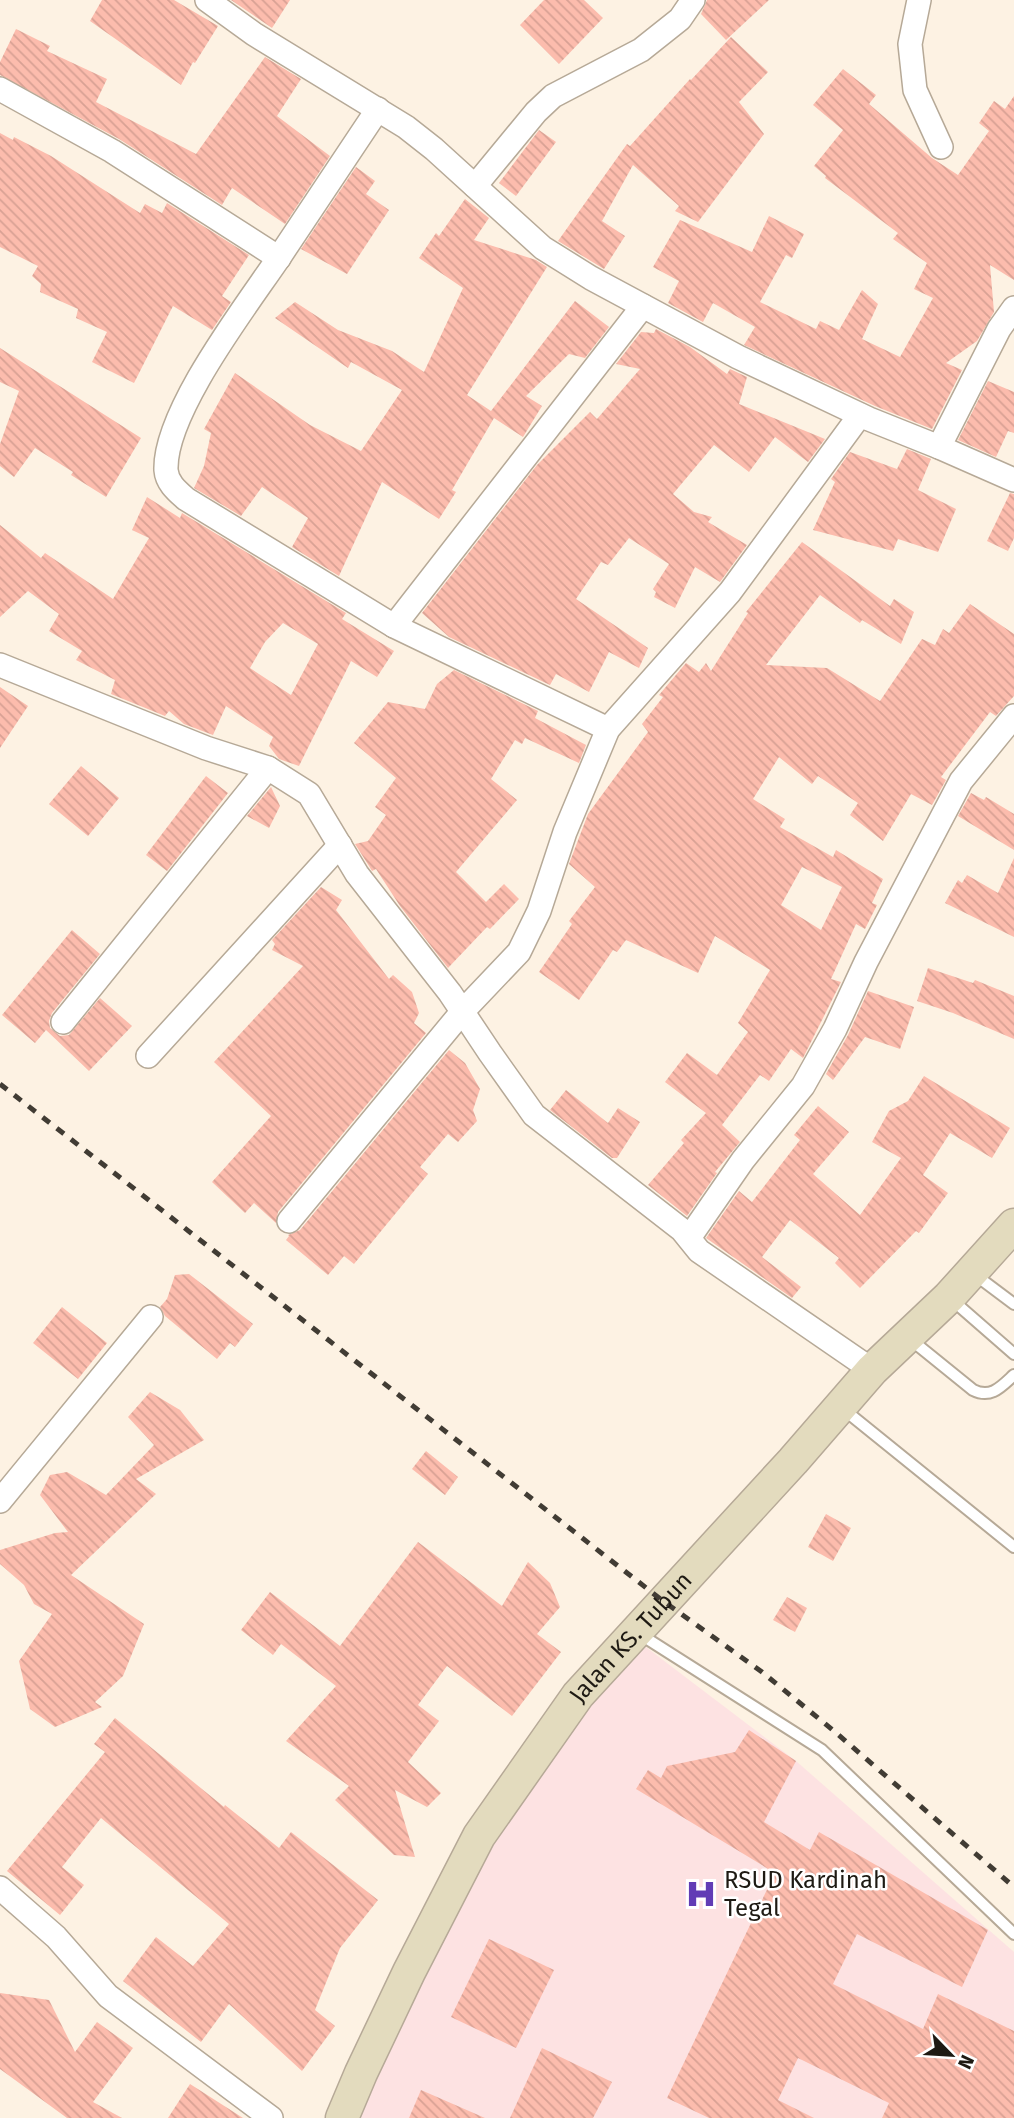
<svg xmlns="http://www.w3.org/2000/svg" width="1014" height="2118" font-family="'Fira Sans',sans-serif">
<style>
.medical{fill:#fde2e2}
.building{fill:url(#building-back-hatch);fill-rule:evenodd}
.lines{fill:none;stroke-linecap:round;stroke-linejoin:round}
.service-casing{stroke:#b6a997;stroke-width:14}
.minor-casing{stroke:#b6a997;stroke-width:26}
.secondary-casing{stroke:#b6a997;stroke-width:35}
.service{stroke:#fff;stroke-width:10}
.minor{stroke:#fff;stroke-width:23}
.secondary{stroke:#e3dbbe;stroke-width:32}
.rail{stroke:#413c34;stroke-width:5;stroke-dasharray:9 9;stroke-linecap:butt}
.labels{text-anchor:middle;stroke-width:5;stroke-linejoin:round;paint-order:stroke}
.street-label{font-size:24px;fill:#1e1a13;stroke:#fff}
.poi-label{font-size:24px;fill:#1e1a13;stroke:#fff;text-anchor:start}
</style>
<defs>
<pattern id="building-back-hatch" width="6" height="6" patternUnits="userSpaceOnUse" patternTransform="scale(1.75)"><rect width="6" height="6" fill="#fcbcad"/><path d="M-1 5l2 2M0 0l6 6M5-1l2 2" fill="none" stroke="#d8a194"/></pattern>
</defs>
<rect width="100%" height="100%" fill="#fdf2e3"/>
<path class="medical" d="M630,1635L796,1761L1014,1952V2118H347L472,1857Z"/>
<g class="building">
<path d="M102,0H174L218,26L195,63L193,62L181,85L90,21Z"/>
<path d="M231,0H290L272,28Z"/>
<path d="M544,0H584L603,18L559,64L520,25Z"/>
<path d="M707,0H769L726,40L701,14Z"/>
<path d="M16,29L50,46L47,51L107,79L96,102L196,154L265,57L301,79L277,116L330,156L285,224L232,188L222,205L119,139L0,75V62Z"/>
<path d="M731,37L768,72L739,102L764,134L698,222L675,211L679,206L633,165L602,221L625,236L604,269L558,241L627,144L630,146L690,79L691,80Z"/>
<path d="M843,69L876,95L869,104L932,158L958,175L989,131L979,123L994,101L1005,109L1014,96V280L990,265L994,312L977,341L946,363L962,370L932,429L875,406L744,345L755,327L713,303L703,322L668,303L679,281L653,267L680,220L752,252L769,216L804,234L792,258L786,255L760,302L816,329L820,321L839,330L862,290L878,304L862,339L900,357L933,298L914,289L927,263L893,239L898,233L825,178L826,176L814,166L843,130L813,105Z"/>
<path d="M539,130L556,142L516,196L499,183Z"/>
<path d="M0,133L13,140L14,137L51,156L140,213L145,204L162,213L167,203L249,255L222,296L231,302L212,330L173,306L134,383L92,362L107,332L76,318L78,309L40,292L41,284L32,276L38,266L0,247Z"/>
<path d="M356,167L375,181L366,194L389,210L347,274L301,249Z"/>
<path d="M465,199L489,218L474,240L536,260L547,267L467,395L491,411L575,301L609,327L585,358L569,354L526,396L542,406L523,437L494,418L452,490L456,492L439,519L382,482L339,576L292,547L308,518L262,487L241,516L194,488L204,466L211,433L204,429L235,373L310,425L361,451L402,390L351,362L348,368L275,318L295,302L338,330L392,351L424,372L463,288L419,258L436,233L439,236Z"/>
<path d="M656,329L690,347L727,374L730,369L747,377L739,404L825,439L808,462L775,437L749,472L714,445L673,494L694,512L712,517L708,522L747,545L720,582L695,567L675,608L654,597L656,592L653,589L669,564L629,538L608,565L601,562L576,599L648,648L639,668L609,652L589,692L556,674L550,685L449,637L422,613L537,465L590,412L597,419L640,369L616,364L641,332L654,333Z"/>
<path d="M0,348L141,438L106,497L71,475L73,472L35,448L14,477L0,466V444L19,391L0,382Z"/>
<path d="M988,381L1014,392V433L1008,431L996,457L958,440Z"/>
<path d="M907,449L931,459L918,490L956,509L938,552L898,539L893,551L813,530L835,482L831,479L850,452L897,469Z"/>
<path d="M1010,493L1014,494V538L1008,551L987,541Z"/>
<path d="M147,497L180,518L182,513L346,613L342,619L394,651L377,677L351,661L299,766L279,759L269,746L273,737L226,706L213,735L184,724L169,711L165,716L111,694L115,680L76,660L82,651L49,631L59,614L28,591L0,617V525L41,558L45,553L113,599L149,538L132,530ZM283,623L318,644L291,695L250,668L265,642Z"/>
<path d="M802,542L890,606L894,599L914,612L901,644L862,620L860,623L820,595L766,665L827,668L880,701L922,639L935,645L943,629L949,633L970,604L1014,634V696L996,716L990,712L941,777L946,780L932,805L911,794L883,841L850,815L858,803L818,776L812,784L779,757L753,799L785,819L780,827L833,857L836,850L883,879L872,903L877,905L865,929L856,924L831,979L841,982L803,1058L791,1049L769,1081L760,1075L722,1125L740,1142L715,1172L717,1173L687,1216L648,1185L684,1143L681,1140L706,1113L665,1082L687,1053L717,1075L748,1032L738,1023L770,970L715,936L698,973L626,940L617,952L613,950L579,1000L539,972L572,924L569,921L595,887L569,864L588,814L648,732L642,724L663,697L659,695L686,663L699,672L706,663L711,671L748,613L746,612ZM802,867L842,887L821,930L781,905Z"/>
<path d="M454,670L538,711L535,718L586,745L579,763L525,738L522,744L515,740L491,779L517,800L456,872L486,902L504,884L519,899L490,929L487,927L448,968L400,906L376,869L372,871L369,866L355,844L368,841L386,815L375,807L396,778L354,743L388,702L425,709L437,684Z"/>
<path d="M0,687L28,706L0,748Z"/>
<path d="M81,766L119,798L88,836L49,804Z"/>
<path d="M206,776L228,793L167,871L146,855Z"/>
<path d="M271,787L280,806L269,828L247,816Z"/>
<path d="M971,793L984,800L986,797L1014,814V850L958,816Z"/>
<path d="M1014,858V937L945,903L958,880L962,883L967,875L998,893Z"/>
<path d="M321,887L342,900L336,910L389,979L393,975L412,992L419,1013L414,1023L426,1033L278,1212L276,1223L254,1203L245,1213L212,1182L271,1116L214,1062L303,966L272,950L275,944L272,940Z"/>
<path d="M72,930L100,954L52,1013L49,1021L50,1028L60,1036L69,1035L100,998L132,1026L89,1071L46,1030L35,1043L2,1015Z"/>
<path d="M928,968L973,983L975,980L1014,996V1039L953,1013L917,1001Z"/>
<path d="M868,991L914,1007L900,1049L865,1037L833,1080L826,1074L848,1035Z"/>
<path d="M449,1050L465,1063L480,1089L473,1110L477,1121L458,1142L448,1134L420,1167L428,1174L354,1264L344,1256L328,1275L286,1240L289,1236L288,1235L300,1230Z"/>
<path d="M924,1076L1010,1128L992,1158L950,1133L923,1175L948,1193L919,1233L916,1231L860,1288L835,1263L839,1258L790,1220L762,1257L801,1287L792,1298L706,1238L739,1191L752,1202L800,1140L794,1135L818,1106L849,1132L813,1174L860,1215L901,1158L872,1142L889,1111L908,1101Z"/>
<path d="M566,1090L608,1123L618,1108L640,1122L617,1158H612L550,1110Z"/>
<path d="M189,1274L253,1324L235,1347L230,1343L217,1359L165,1316L160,1307L167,1299L175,1275Z"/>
<path d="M62,1307L107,1343L78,1379L33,1343Z"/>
<path d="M150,1392L180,1410L204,1440L136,1479L156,1494L71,1575L144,1624L123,1676L95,1702L102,1707L55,1727L30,1709L19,1661L52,1614L34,1604L24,1585L0,1564V1550L55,1533L68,1532L40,1495L50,1475L67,1472L106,1495L154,1445L128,1417Z"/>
<path d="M426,1451L458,1477L445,1495L412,1469Z"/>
<path d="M826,1514L851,1528L833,1561L808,1547Z"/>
<path d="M418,1542L502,1606L528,1562L550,1583L560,1607L537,1634L561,1652L512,1716L447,1666L418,1705L439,1721L408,1762L441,1793L427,1807L395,1790L415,1857L394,1855L335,1800L349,1786L286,1741L336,1686L281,1644L273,1655L241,1630L270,1592L340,1646Z"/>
<path d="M787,1597L807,1608L795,1632L773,1620Z"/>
<path d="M115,1718L224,1807L225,1805L279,1848L291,1832L378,1900L340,1948L315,2010L335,2026L302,2071L229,2004L201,2042L123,1981L156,1937L193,1966L229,1924L101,1818L62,1867L84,1885L60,1915L7,1871L105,1752L94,1744Z"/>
<path d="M749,1730L796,1761L764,1822L810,1850L819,1832L988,1930L962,1987L857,1934L833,1984L923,2029L938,1994L1014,2031V2118H882L889,2103L798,2058L778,2100L814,2118H709L667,2098L775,1873L636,1789L648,1770L661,1778L667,1766L735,1752Z"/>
<path d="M489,1939L554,1970L516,2048L451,2017Z"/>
<path d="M0,1993L49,2000L75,2052L97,2022L133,2048L93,2102L122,2118H67L0,2069Z"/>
<path d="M542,2048L612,2082L593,2118H510Z"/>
<path d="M190,2084L243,2118H168Z"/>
<path d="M421,2090L485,2118H409Z"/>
</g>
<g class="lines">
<g class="service-casing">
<g id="service">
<path d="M974,1274L1014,1304"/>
<path d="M951,1299L1014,1354"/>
<path d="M910,1339L973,1390C991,1399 1001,1387 1014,1375"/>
<path d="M842,1408L1014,1547"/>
<path d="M638,1633L822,1750L1014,1934"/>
</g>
</g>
<g class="minor-casing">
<g id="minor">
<path d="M207,0L254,34L406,127L434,149L543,248L591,278L738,357L869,419L939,447L1014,480"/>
<path d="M919,0L910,44L915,90L941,147"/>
<path d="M0,89L112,151L279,258"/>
<path d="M378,109C345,158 313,207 280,256C247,305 164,412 166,470C167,483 177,491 186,499L394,626L608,729"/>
<path d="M475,186L536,112L553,96L641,50L680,19L693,0"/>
<path d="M939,447L999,329L1014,308"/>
<path d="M394,626L643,306"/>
<path d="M0,665L206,748L268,768L309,794L357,874L450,993L490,1053L534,1115L682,1230L699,1251L872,1370"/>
<path d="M63,1022L268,768"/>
<path d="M148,1056L340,845"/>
<path d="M289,1221L462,1012L519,952L539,911L565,832L608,729L730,592L860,415"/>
<path d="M689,1238L743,1160L803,1086L835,1029L866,962L961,781L1014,716"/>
<path d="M0,1501L151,1317"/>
<path d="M0,1888L56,1937L108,1996L271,2118"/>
</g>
</g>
<g class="secondary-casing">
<g id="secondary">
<path id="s1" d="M342,2118L361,2073L409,1972L479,1836L578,1695L793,1461L872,1370L949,1297L1014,1225"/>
</g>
</g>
<use href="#service" class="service"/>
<use href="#minor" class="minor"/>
<use href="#secondary" class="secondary"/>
<path class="rail" d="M0,1084L663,1601L762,1672L834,1731L1014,1887"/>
</g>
<defs>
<g id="hospital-bare" transform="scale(2.415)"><path d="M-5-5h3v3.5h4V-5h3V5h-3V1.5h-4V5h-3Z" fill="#613cb5" stroke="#fff" stroke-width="2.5" paint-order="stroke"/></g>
</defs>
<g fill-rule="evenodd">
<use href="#hospital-bare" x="701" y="1894"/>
</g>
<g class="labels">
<g class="street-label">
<text dy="8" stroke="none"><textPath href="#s1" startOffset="564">Jalan KS. Tubun</textPath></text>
</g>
<g class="poi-label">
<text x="724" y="1888">RSUD Kardinah<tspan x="724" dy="28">Tegal</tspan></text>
</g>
</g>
<g transform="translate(951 2055) rotate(115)" stroke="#ffffff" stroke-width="5" paint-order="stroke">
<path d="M0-5L12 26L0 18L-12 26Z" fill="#1e1a13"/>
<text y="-10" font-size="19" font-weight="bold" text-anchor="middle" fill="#1e1a13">N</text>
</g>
</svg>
